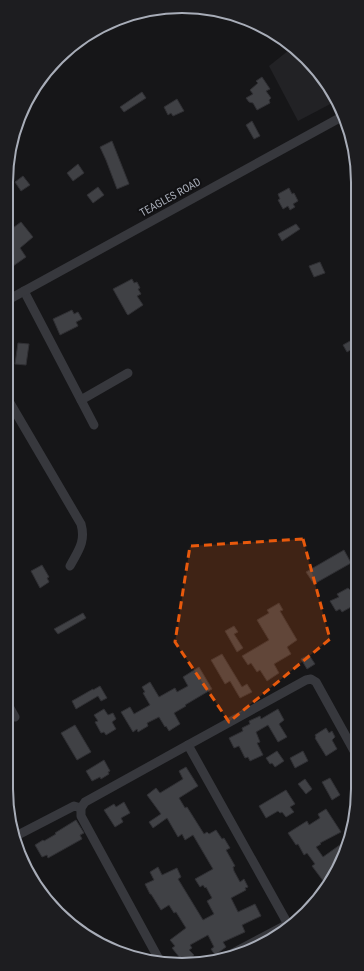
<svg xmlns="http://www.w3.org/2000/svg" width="364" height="971" font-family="'Roboto Condensed',sans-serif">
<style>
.built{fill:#222225}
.building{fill:#404145;stroke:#303034}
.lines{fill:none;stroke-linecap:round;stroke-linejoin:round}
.minor{stroke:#37383d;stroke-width:9}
.marked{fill:#e8590c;fill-opacity:0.2;stroke:#e8590c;stroke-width:3;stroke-dasharray:8 5;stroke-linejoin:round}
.labels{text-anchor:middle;stroke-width:4;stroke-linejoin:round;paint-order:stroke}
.street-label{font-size:11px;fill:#a8adb8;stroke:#111113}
.rim{fill:none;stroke:#a8adb8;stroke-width:2}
</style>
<rect width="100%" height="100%" fill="#161618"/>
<path class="built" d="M293,47L314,66L336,101L298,121L269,66Z"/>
<g class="building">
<path d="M262,77L270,89L266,91L271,98L269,100L270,103L257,110L253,103L249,102L246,98L253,94L250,90L258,83L256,81Z"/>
<path d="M142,92L146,98L124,112L120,107Z"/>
<path d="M177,99L184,111L173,116L171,113L168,115L164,107Z"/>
<path d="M252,121L260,136L254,139L246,125Z"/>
<path d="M112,141L129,184L117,189L106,160L100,147Z"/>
<path d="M78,164L84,173L73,181L67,173Z"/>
<path d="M23,176L30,185L21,191L15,182Z"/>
<path d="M98,187L104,195L93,203L87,195Z"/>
<path d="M289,188L292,194L294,193L298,201L293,204L295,207L290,210L288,206L283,209L278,200L280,199L278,194Z"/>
<path d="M21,222L33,237L20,248L26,257L6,271V233Z"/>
<path d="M296,224L300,229L282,241L278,234Z"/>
<path d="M320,262L325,273L314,277L309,266Z"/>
<path d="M132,279L134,283L137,282L140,288L138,289L141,294L137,296L143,305L128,315L127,314L113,289Z"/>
<path d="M72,310L74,314L78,312L82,319L76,322L78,326L60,335L53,319Z"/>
<path d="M357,337V346L347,352L343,345Z"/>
<path d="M18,343L29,344L26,365L15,364Z"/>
<path d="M344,550L351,563L314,584L306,572Z"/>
<path d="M42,565L49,577L47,578L49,582L40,588L31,571Z"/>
<path d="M358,585V603L342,612L340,609L336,611L330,601L339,597L337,594L348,588L350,590Z"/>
<path d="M279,603L283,610L280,611L297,640L287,647L291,654L274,664L279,673L267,681L260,670L257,672L251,663L248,665L242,656L269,640L257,620L269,613L267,610Z"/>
<path d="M83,613L86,618L58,634L54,629Z"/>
<path d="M234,626L238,632L234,634L243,648L237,652L225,631Z"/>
<path d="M222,654L242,687L247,684L252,692L240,698L230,681L225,684L211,660Z"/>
<path d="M309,655L315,664L307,669L301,659Z"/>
<path d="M199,667L212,689L185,705L186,706L174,713L180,724L169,731L166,726L165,727L159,717L147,723L148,726L138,732L137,729L133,732L121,712L130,707L134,714L150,705L143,693L145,692L142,687L150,682L159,697L175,688L177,692L188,686L183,677Z"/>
<path d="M100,686L107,698L101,701L98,696L76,709L72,701L93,689V690Z"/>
<path d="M104,709L108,715L113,713L116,719L112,722L116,729L106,735L104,732L101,733L95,722L98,721L94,715Z"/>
<path d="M278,709L284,720L279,724L287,737L278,742L268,725L256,732L260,742L257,743L263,755L250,761L248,757L245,758L239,746L234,748L229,738L243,731L242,728L250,724L249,721L260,716L261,719Z"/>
<path d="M75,725L91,752L77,760L61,733Z"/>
<path d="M326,728L329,733L332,731L335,737L332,740L337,749L326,756L315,738L316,737L315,735Z"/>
<path d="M277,751L284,761L275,767L272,763L270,764L266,758Z"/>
<path d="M303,751L308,761L295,768L290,758Z"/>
<path d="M104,760L110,771L108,772L109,774L101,779L100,777L92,781L86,771Z"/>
<path d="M186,767L198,786L179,798L185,808L187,807L204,834L207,832L209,834L216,830L222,839L224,838L230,848L226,850L235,866L233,867L234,871L240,882L244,879L248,887L245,888L246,890L231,898L238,912L255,904L261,916L242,925L245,932L223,942L226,947L215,955L211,949L214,947L208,935L190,945L192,948L189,950L194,955L184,963L172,948L175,946L170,940L186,928L176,912L174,913L169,905L161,910L151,894H150L145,884L154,880L150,872L158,867L162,875L177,868L181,877L178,879L203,920L214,914L207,901L212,898L206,887L205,888L203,885L200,887L195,879L213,869L193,835L185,840L182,834L178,837L167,818L153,828L149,822L161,814L147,795L156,788L160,793L183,779L179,771Z"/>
<path d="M330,778L340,795L332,800L322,782Z"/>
<path d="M305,779L312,789L306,794L298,784Z"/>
<path d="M286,790L295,804L290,807L294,812L286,817L282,812L280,813L278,811L266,818L259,806Z"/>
<path d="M124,802L130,813L121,818L123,822L115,827L104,810L114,804L116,807Z"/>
<path d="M326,809L341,832L320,843L321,844L316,847L323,857L351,837L342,855L333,862L336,866L327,886L312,866L315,864L307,853L304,855L298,844L296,845L288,833L307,821L309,825L320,818L318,814Z"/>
<path d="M76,820L84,833L80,835L82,839L48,858L47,855L42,857L35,845L43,840L44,841L56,834L55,833Z"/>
</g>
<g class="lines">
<g class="minor">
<path d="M24,291L94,425"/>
<path d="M6,301L345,115"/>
<path d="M6,396L81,524C86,542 78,551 70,566"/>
<path d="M81,400L128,373"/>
<path d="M6,701L15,717"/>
<path d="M188,745L306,680L311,679L316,682L358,758"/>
<path d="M14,837L74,806L81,808"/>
<path d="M216,962L288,924"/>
<path d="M161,963L81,816V808L85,802L188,745L289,926"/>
</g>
</g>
<path class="marked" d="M303,539L330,639L229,722L175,642L190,546Z"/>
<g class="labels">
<g class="street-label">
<text transform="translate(170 197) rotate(-29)" y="4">TEAGLES ROAD</text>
</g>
</g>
<path d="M0 0H364V971H0ZM182 13H182A169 169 0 0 1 351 182V789A169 169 0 0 1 182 958H182A169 169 0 0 1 13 789V182A169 169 0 0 1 182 13Z" fill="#1d1d20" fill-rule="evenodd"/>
<path class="rim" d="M182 13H182A169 169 0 0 1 351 182V789A169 169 0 0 1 182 958H182A169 169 0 0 1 13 789V182A169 169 0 0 1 182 13Z"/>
</svg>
